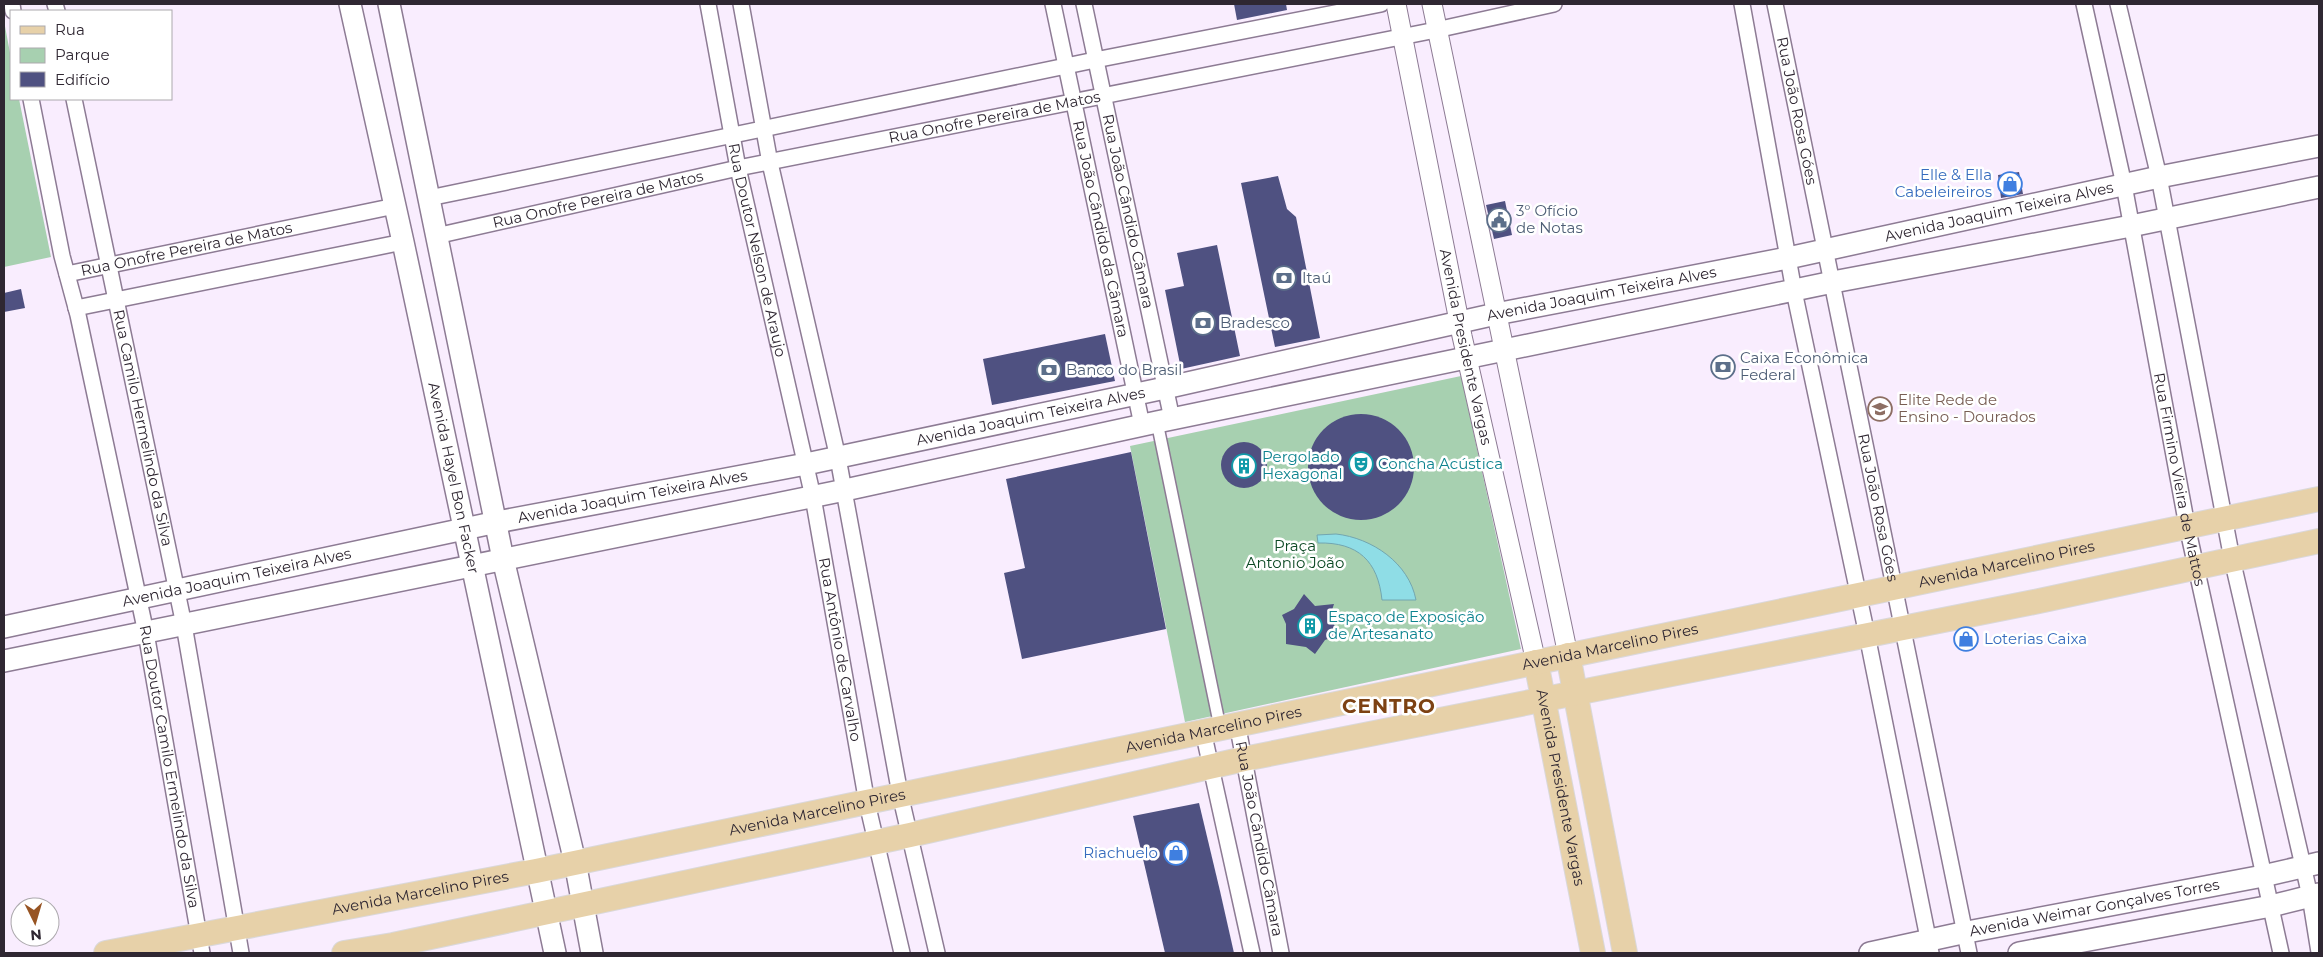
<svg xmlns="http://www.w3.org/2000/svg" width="2323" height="957" font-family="Montserrat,sans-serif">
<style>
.green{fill:#a7d0b0}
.water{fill:#8fdde6;stroke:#72a6b0}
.building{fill:#4f5181}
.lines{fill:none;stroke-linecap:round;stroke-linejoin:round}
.pedestrian-casing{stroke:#8d7b94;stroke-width:14}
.minor-casing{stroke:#8d7b94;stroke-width:18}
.tertiary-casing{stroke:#8d7b94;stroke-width:21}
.secondary-casing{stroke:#8d7b94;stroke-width:24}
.primary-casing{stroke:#dad8da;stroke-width:26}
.pedestrian{stroke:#fff;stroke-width:11}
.minor{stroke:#fff;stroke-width:15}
.tertiary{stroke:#fff;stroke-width:19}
.secondary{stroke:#fff;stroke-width:21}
.primary{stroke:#e7d1a9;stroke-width:24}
.labels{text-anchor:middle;stroke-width:5;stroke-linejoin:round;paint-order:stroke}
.street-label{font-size:15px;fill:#2f2732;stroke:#fff}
.shop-label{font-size:15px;fill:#366cbe;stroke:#fff;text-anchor:end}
.service-label{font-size:15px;fill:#4e5e75;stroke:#fff;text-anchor:start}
.education-label{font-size:15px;fill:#785e54;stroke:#fff;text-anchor:start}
.culture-label{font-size:15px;fill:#0d838f;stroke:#fff;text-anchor:start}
.park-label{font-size:15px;fill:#0c4924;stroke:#fff}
.district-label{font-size:20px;font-weight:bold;letter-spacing:1px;fill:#7d4113;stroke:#fff}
</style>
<rect width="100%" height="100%" fill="#f9edfe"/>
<g class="green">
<path d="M4,21L11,58V99H19L51,257L4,267Z"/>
<path d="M1461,376L1521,649L1185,722L1130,446Z"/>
</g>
<path class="water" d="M1336,534C1372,538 1409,563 1416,600H1382C1378,561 1358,542 1318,543L1317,535Z"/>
<g class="building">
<path d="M1234,4H1286L1287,10L1237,20Z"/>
<path d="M2019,172L2023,194L2001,198L1998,175Z"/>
<path d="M1278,176L1287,209L1296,217L1320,338L1275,347L1241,183Z"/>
<path d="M1505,201L1512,235L1494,239L1486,205Z"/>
<path d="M1217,245L1240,356L1181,369L1165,290L1184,286L1177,253Z"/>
<path d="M21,289L25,308L4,312V293Z"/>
<path d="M1105,334L1115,381L992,405L983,359Z"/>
<circle cx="1361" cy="467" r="53"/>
<circle cx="1244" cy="465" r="23"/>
<path d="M1131,452L1166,629L1022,659L1004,573L1025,568L1006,479Z"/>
<path d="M1304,594L1315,606L1334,604L1330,616L1339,635L1325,640L1315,654L1306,647L1286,644V624L1282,615L1294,609Z"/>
<path d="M1199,803L1220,891L1234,953H1165L1133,816Z"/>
</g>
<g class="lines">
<g class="pedestrian-casing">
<path id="pedestrian" d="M1157,422L1220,727"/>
</g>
<g class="minor-casing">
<g id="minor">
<path d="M12,4L13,11"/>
<path d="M55,4L57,11"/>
<path id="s1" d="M708,4L738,168L813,497L867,803L902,953"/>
<path d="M741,4L770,163L838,458L900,794L937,953"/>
<path id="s2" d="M1053,4L1142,425"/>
<path id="s3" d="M1084,4L1172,419"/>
<path d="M1742,4L1794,291L1867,635L1931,953"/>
<path id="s4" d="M1775,4L1969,953"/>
<path id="s5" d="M2084,4L2124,185L2187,526L2281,953"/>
<path d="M2118,4L2159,177L2232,559L2310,896L2319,952"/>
<path id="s6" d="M31,99L62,256L78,315L146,633L202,953"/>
<path id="s7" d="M74,99L184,625L241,953"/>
<path d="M429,198L1095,60L1381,4"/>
<path id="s8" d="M436,236L738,168L1436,30L1554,4"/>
<path id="s9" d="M67,274L395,206"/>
<path d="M76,308L403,242"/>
<path id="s10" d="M1237,723L1281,953"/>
<path d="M1203,731L1252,953"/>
</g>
</g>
<g class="tertiary-casing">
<g id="tertiary">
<path id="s11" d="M1396,4L1462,336L1536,662"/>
<path d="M1432,4L1568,655"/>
</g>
</g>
<g class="secondary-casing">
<g id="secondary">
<path id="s12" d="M350,4L403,242L555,953"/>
<path d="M389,4L503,559L575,862L592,953"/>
<path id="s13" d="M4,627L497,522L806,464L1165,388L1496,314L1788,258L2159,177L2319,146"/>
<path d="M4,661L845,490L1157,422L1833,282L2131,226L2319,187"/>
<path id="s14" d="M1870,953L1962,933L2263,876L2319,863"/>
<path d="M2019,953L2271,906L2319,894"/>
</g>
</g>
<g class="primary-casing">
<g id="primary">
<path d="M1568,655L1625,953"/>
<path id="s15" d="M1536,662L1593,953"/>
<path id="s16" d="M106,953L536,871L2319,499"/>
<path d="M344,953L393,945L910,835L1244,759L2039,601L2319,541"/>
</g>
</g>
<use href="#pedestrian" class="pedestrian"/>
<use href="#minor" class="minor"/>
<use href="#tertiary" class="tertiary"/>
<use href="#secondary" class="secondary"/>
<use href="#primary" class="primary"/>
</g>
<defs>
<g id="shop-ring" transform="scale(1.25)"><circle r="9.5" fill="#fff" stroke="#3f7fe0" stroke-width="1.5"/><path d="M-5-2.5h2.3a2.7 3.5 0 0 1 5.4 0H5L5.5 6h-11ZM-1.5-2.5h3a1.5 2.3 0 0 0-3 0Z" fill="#3f7fe0"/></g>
<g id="civic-ring" transform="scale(1.25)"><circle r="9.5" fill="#fff" stroke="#5c6f8a" stroke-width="1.5"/><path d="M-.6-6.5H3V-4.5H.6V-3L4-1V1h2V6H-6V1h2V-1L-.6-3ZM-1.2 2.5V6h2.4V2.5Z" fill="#5c6f8a"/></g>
<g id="bank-ring" transform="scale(1.25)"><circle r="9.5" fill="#fff" stroke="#5c6f8a" stroke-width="1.5"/><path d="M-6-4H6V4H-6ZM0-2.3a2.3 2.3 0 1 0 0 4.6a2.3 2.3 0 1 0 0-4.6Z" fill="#5c6f8a"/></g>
<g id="school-ring" transform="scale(1.25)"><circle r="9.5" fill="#fff" stroke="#8d6e63" stroke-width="1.5"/><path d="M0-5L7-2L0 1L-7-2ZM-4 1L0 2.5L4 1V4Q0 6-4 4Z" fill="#8d6e63"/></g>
<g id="theatre-ring" transform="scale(1.25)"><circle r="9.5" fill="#fff" stroke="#0f9aa8" stroke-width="1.5"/><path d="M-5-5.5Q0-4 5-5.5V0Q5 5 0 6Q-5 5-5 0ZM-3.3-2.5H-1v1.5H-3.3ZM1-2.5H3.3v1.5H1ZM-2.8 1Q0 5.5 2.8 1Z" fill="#0f9aa8"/></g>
<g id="building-ring" transform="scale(1.25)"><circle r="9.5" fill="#fff" stroke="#0f9aa8" stroke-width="1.5"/><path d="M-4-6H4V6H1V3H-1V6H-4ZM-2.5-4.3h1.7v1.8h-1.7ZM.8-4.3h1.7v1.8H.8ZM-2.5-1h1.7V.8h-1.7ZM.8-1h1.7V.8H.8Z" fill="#0f9aa8"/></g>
</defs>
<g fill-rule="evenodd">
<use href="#shop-ring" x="2010" y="184"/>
<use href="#civic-ring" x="1499" y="220"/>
<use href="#bank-ring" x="1284" y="278"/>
<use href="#bank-ring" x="1203" y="323"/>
<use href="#bank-ring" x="1723" y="367"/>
<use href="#bank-ring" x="1049" y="370"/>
<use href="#school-ring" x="1880" y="409"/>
<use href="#theatre-ring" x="1361" y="464"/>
<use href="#building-ring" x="1244" y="466"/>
<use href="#building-ring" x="1310" y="626"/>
<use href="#shop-ring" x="1966" y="639"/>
<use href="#shop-ring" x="1176" y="853"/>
</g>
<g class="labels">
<g class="street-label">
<text dy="5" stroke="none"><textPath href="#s4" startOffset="109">Rua João Rosa Góes</textPath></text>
<text dy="5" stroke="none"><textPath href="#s8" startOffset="571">Rua Onofre Pereira de Matos</textPath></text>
<text dy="5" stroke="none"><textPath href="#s8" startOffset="166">Rua Onofre Pereira de Matos</textPath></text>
<text dy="5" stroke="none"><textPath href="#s3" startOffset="212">Rua João Cândido Câmara</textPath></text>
<text dy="5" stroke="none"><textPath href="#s13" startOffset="2038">Avenida Joaquim Teixeira Alves</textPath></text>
<text dy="5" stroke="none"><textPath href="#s2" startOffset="230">Rua João Cândido da Câmara</textPath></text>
<text dy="5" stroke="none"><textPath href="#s9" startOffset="122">Rua Onofre Pereira de Matos</textPath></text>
<text dy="5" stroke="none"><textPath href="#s1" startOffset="251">Rua Doutor Nelson de Araujo</textPath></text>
<text dy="5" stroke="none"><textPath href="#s13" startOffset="1632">Avenida Joaquim Teixeira Alves</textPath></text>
<text dy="5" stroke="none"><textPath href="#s11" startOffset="350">Avenida Presidente Vargas</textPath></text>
<text dy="5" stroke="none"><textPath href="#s13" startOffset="1048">Avenida Joaquim Teixeira Alves</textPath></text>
<text dy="5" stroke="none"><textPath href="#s7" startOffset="336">Rua Camilo Hermelindo da Silva</textPath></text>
<text dy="5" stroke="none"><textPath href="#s12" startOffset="485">Avenida Hayel Bon Facker</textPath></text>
<text dy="5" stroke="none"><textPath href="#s5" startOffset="485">Rua Firmino Vieira de Mattos</textPath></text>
<text dy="5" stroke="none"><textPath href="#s13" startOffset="642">Avenida Joaquim Teixeira Alves</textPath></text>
<text dy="5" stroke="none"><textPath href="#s4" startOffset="514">Rua João Rosa Góes</textPath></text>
<text dy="5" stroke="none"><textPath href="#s16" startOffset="1940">Avenida Marcelino Pires</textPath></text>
<text dy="5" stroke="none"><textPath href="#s13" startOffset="238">Avenida Joaquim Teixeira Alves</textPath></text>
<text dy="5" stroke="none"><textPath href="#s16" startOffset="1535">Avenida Marcelino Pires</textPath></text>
<text dy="5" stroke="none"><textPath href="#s1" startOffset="659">Rua Antônio de Carvalho</textPath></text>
<text dy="5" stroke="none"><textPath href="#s16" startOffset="1130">Avenida Marcelino Pires</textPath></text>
<text dy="5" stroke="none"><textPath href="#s6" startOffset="682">Rua Doutor Camilo Ermelindo da Silva</textPath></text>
<text dy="5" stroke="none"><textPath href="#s15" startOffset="128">Avenida Presidente Vargas</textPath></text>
<text dy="5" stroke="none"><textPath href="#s16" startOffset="725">Avenida Marcelino Pires</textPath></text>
<text dy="5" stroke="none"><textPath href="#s10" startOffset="118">Rua João Cândido Câmara</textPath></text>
<text dy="5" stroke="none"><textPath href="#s16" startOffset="320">Avenida Marcelino Pires</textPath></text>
<text dy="5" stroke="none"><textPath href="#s14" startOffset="229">Avenida Weimar Gonçalves Torres</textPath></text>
</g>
<g class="shop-label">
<text x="1992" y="180">Elle &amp; Ella<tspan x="1992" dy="17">Cabeleireiros</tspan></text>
<text x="1984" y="644" text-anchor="start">Loterias Caixa</text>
<text x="1158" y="858">Riachuelo</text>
</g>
<g class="service-label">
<text x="1516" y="216">3° Ofício<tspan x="1516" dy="17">de Notas</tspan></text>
<text x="1302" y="283">Itaú</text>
<text x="1220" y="328">Bradesco</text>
<text x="1740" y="363">Caixa Econômica<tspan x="1740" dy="17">Federal</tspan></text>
<text x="1066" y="375">Banco do Brasil</text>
</g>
<g class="education-label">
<text x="1898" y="405">Elite Rede de<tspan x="1898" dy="17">Ensino - Dourados</tspan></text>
</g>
<g class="culture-label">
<text x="1262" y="462">Pergolado<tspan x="1262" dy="17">Hexagonal</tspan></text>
<text x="1378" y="469">Concha Acústica</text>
<text x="1328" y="622">Espaço de Exposição<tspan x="1328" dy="17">de Artesanato</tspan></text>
</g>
<g class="park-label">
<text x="1295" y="551">Praça<tspan x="1295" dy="17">Antonio João</tspan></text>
</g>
<g class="district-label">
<text x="1389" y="713">CENTRO</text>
</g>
</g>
<rect width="2323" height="957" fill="none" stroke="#2f2732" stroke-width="10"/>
<rect x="10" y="10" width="162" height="90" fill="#ffffff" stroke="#aca9ad"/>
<rect x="20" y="26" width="25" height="8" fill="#e7d1a9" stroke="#aca9ad"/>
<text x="55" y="35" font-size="15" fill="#2f2732">Rua</text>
<rect x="20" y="48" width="25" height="15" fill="#a7d0b0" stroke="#aca9ad"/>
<text x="55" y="60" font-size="15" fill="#2f2732">Parque</text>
<rect x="20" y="72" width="25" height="15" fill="#4f5181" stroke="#aca9ad"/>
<text x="55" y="85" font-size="15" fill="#2f2732">Edifício</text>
<g transform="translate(35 922) rotate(175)"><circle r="24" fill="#ffffff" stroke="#aca9ad"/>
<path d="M0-4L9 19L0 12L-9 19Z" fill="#975423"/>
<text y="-8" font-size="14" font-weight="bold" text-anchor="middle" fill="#2f2732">N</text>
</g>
</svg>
